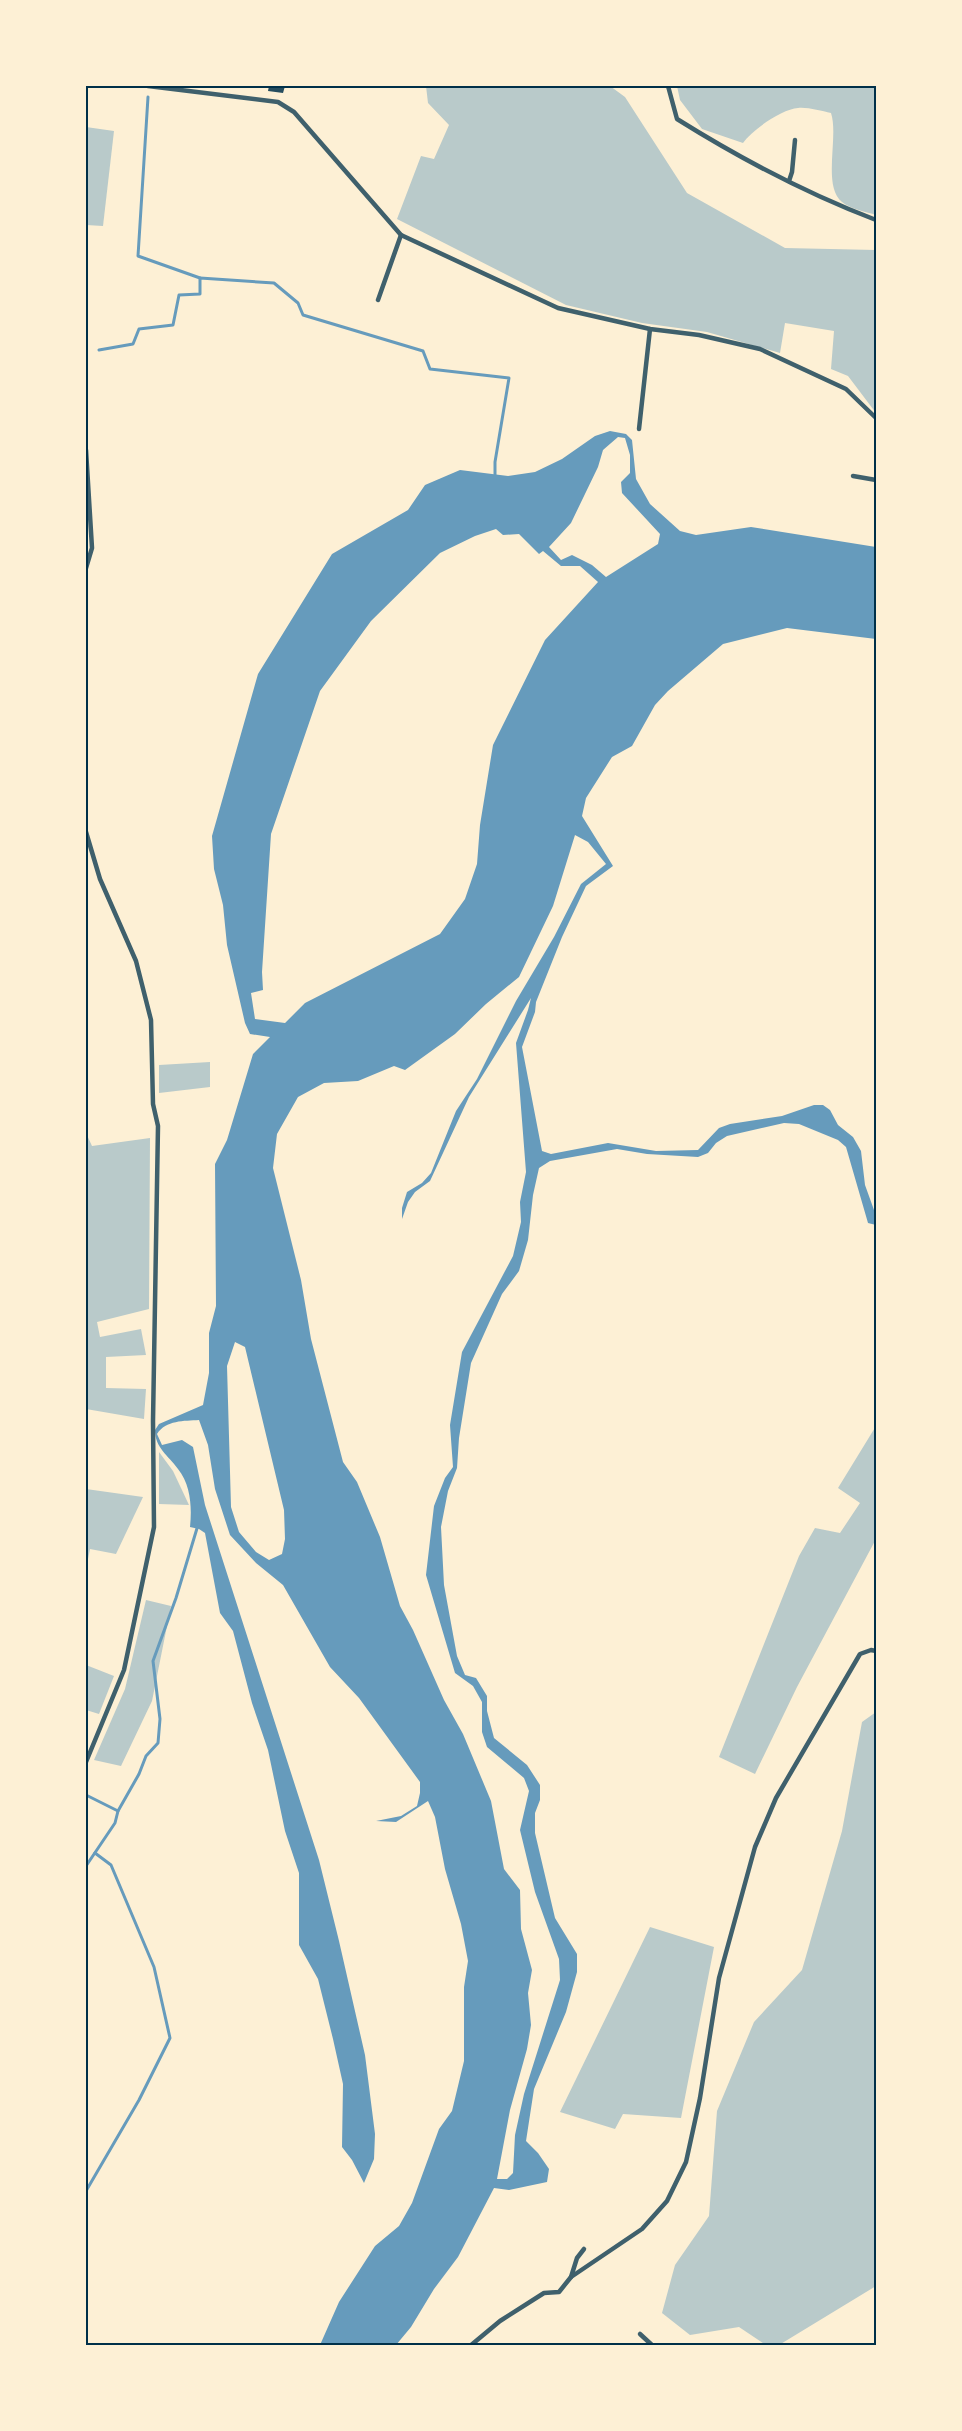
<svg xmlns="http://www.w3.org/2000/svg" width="962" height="2431" font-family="Literata,serif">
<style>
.green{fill:#b9caca}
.water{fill:#669bbc;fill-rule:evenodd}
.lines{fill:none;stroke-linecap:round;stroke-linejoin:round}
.stream{stroke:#669bbc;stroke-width:3}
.building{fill:#264d5e}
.minor{stroke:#3f606c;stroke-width:4.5}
.neatline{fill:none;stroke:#003049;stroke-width:2}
</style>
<rect width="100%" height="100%" fill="#fdf0d5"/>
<g class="green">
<path d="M426,86H610L625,97L687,193L785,248L876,250V413L848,376L831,369L834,331L785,323L780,353L707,332L642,323L566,305L397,219L421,156L434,159L449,125L428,103Z"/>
<path d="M677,86H876V215C867,212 850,209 842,202C822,186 839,137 831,113C821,111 808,107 798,108C782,109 752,130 743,143L702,129L680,100Z"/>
<path d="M86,127L114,131L103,226L86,225Z"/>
<path d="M210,1062V1087L159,1093V1065Z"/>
<path d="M86,1133L92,1146L150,1138L149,1309L97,1322L100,1337L141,1329L146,1355L106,1357V1388L146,1389L144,1419L86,1409Z"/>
<path d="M876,1426V1539L797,1687L755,1774L719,1757L799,1556L815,1528L840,1533L860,1503L838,1488Z"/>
<path d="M159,1452L173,1471L189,1505L159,1504Z"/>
<path d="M86,1489L143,1497L116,1554L90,1549L86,1569Z"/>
<path d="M146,1600L171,1606L152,1701L121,1766L94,1760L125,1689Z"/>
<path d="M86,1665L114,1676L99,1714L86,1710Z"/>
<path d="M876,1712V2286L779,2345H766L739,2327L690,2335L662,2313L675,2265L709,2216L717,2111L754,2022L802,1970L842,1831L862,1722Z"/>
<path d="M650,1927L714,1947L681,2118L623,2114L615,2129L560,2112Z"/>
</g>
<path class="water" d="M610,431L626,434L632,440L636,479L650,504L680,531L696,535L751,527L876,547V639L787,628L723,644L668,691L655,705L632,746L612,757L586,798L582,816L613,866L586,886L562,937L536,1002L535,1012L522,1047L542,1151L551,1154L608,1143L656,1151L698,1150L719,1128L730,1124L782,1116L814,1105H823L830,1110L838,1125L853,1137L861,1151L865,1185L874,1210L876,1212V1225L868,1223L846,1147L838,1140L799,1124L784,1123L727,1136L716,1143L708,1153L698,1157L647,1154L617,1149L550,1161L539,1168L533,1195L528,1240L519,1271L502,1294L471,1363L459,1438L457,1468L448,1491L441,1527L444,1585L457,1656L465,1675L476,1678L487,1696V1711L494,1738L527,1765L540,1785V1800L535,1813V1833L555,1918L577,1954V1972L566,2012L534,2089L526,2141L538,2153L549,2169L547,2182L509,2190L494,2188L458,2257L434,2289L411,2327L396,2345H320L339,2302L375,2246L399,2226L412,2203L439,2129L452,2111L464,2061V1987L468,1961L461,1924L445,1869L435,1817L428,1801L396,1822L376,1821L401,1816L417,1806L420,1793V1782L359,1698L330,1667L283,1585L256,1563L230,1535L215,1489L208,1445L199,1420C184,1421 166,1420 157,1434L162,1445L182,1440L193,1447L205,1505L319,1860L339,1941L365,2055L375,2134L374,2159L364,2183L352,2160L342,2147L343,2084L333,2039L318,1979L299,1945V1873L285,1831L268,1750L252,1703L233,1631L220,1613L205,1533L199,1529L190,1527C192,1508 191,1485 178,1469C168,1455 155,1448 155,1430L159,1424L203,1405L209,1373V1333L216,1306L215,1164L227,1140L253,1054L270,1037L250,1034L245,1023L227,945L223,905L214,869L212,836L258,674L332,554L408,510L425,485L460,470L508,476L535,472L562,459L595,436ZM618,437L625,438L630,455V473L621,482L622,493L660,534L658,544L606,577L592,565L572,555L561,560L549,547L571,523L598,467L603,450ZM496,529L503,535L519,534L539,554L543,551L561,566H580L598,582L545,640L493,745L480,825L477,864L465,899L440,934L305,1003L285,1023L255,1019L251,993L263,990L262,972L271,834L320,691L371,621L440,553L475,536ZM575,835L588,842L606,864L581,884L554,937L516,1001L477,1079L456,1111L431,1173L422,1183L407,1192L402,1208V1219L408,1202L415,1192L430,1181L469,1097L531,998L528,1010L516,1043L526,1172L520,1202L521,1222L513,1256L462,1352L450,1425L453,1467L445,1478L434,1506L426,1575L455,1673L473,1686L482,1702V1732L487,1747L524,1778L529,1791L520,1830L535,1892L559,1959L560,1980L524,2094L515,2135L513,2173L507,2179H497L510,2110L527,2049L531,2025L528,1993L532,1970L521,1929L520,1890L504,1869L491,1801L463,1734L444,1700L413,1630L400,1606L380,1537L357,1482L343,1462L311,1339L301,1280L273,1168L277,1134L298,1097L324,1083L358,1081L394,1066L405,1070L455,1034L486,1004L519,977L553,906ZM235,1342L245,1347L284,1510L285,1539L282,1554L269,1560L256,1552L239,1532L231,1507L227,1366Z"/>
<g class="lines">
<g class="stream">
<path d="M148,97L138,256L200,278"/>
<path d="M99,350L133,344L139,329L173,325L179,295L200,294V278L274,283L298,303L303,315L423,351L430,369L509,378L495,462V478"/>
<path d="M86,1795L118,1811"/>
<path d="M86,1866L115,1823L118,1811L139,1774L146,1756L158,1743L160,1719L153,1661L176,1598L198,1525"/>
<path d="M86,2191L139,2100L170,2038L154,1967L111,1865L95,1853"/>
</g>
</g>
<path class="building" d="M269,86H285L283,93L268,91Z"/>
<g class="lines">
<g class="minor">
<path d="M148,86L278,102L294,112L401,235L558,308L650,329L699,335L760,349L846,389L876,418"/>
<path d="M668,86L677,119C741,159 805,193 876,220"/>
<path d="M789,181L792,172L795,140"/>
<path d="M378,300L401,235"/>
<path d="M639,429L650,329"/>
<path d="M86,450L92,548L86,568"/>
<path d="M853,476L876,480"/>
<path d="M86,832L100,879L136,961L151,1020L153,1104L158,1126L153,1421L154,1527L124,1670L86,1762"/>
<path d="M571,2277L577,2258L584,2249"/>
<path d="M640,2334L653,2346"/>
<path d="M470,2346L500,2321L544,2293L559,2292L571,2277L642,2229L667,2201L686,2162L700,2098L719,1978L755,1847L776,1798L860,1654L871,1650L876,1651"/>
</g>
</g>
<rect width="962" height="2431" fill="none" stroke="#fdf0d5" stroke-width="174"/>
<rect x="87" y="87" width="788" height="2257" class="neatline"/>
</svg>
